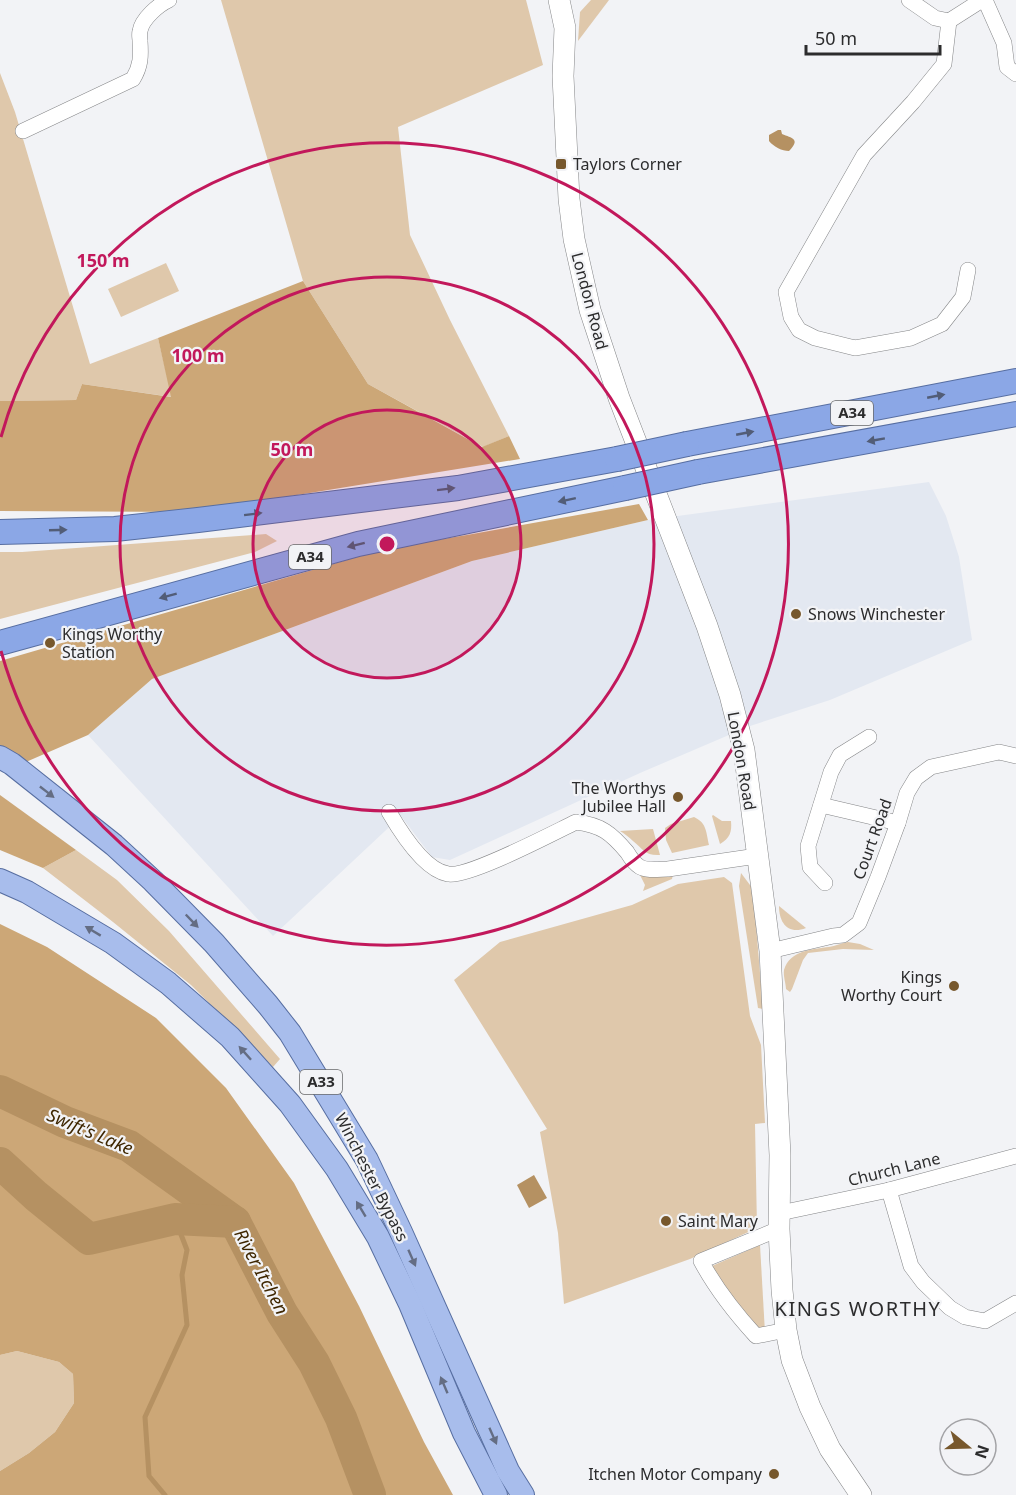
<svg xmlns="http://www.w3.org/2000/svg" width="1016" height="1495" font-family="'Noto Sans',sans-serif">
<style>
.built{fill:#e3e8f1}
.green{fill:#dfc8ab}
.forest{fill:#cca777}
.water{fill:#b59162}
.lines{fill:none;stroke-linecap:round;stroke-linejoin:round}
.stream{stroke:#b59162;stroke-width:5}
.river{stroke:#b59162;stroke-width:32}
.minor-casing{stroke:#858688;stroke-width:16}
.secondary-casing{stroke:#858688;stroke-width:22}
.primary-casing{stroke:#576ea1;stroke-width:24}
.trunk-casing{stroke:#576ea1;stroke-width:26}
.minor{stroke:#fff;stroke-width:15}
.secondary{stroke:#fff;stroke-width:21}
.primary{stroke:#a8bdec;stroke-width:22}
.trunk{stroke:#8ba7e6;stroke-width:24}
.trunk-bridge-casing{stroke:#576ea1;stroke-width:26;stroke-linecap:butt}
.trunk-bridge{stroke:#8ba7e6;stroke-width:24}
.oneway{fill:#525d77}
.oneway2{fill:#646d83}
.ring{fill:none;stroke:#c2185b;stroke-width:3}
.poi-dot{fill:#77582d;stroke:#f2f3f6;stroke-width:2}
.labels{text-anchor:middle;stroke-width:4.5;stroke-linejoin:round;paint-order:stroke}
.shield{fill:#f2f3f6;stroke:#676869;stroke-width:1.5}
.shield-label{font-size:15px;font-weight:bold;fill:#2c2c2d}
.poi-label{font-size:16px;fill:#2c2c2d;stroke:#f2f3f6;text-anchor:start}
.street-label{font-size:16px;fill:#2c2c2d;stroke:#f2f3f6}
.water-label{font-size:18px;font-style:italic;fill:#3e2600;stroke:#f2f3f6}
.quarter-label{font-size:20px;letter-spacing:1.5px;fill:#2c2c2d;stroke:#f2f3f6}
.centre{fill:#c2185b;stroke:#f2f3f6;stroke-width:3}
.ring-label{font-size:18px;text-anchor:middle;font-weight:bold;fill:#c2185b;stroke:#f2f3f6;stroke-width:4.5;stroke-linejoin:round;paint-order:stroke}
</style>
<rect width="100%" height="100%" fill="#f2f3f6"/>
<path class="built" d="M929,482L946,516L959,557L972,640L830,700L750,726L640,773L450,860L432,857L401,816L273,936L88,735L152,679L472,561L648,520Z"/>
<g class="green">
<path d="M221,0H526L543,65L398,127L410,235L450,320L509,436L483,447L368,384L303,281Z"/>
<path d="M591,0H609L578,41L580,12Z"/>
<path d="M0,73L15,112L90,364L158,338L172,397L82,384L76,400L0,401Z"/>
<path d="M166,263L179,291L121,317L108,289Z"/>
<path d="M266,534L277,541L255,552L0,619V552H22Z"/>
<path d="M713,815L722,821H731C732,832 730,838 720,844L712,816Z"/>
<path d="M694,817C707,823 706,832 709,845L672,853L666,840L665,828L671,824Z"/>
<path d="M653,829L660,855C645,856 643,849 633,841C629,837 625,834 620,831Z"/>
<path d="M76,850L117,880L169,931L280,1059L273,1067L191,985L113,922L43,868Z"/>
<path d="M638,871L673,874L672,879L643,891L645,885Z"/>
<path d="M741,873L753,889L763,1009L758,1008L739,886Z"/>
<path d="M724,877L732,883L750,1016L761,1045L765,1123L755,1124L757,1228L690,1259L564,1304L558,1233L540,1132L547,1129L454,980L500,942L632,905L678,884Z"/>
<path d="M779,906L806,928C788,935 779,923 779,906Z"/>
<path d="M848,942L860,944L874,950L843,949L808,953L803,960L792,989L790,992L786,989C786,984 783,976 784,970C790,950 813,949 829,947C835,946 842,943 848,942Z"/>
<path d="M760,1245L765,1333L735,1313L712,1266Z"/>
<path d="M17,1351L59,1362L73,1374L74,1403L55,1432L29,1453L0,1471V1355Z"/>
</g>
<g class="forest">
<path d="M303,281L368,384L482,447L509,436L520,459L192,512L0,511V401L76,400L82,384L171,397L158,338Z"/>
<path d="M639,504L648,520L472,561L152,679L88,735L19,765L0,750V661L388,548L467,535Z"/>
<path d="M0,795L76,850L43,868L0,850Z"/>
<path d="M0,924L47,947L156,1018L226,1088L294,1183L359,1306L424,1442L453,1495H0V1471L29,1453L55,1432L74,1403L73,1374L59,1362L17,1351L0,1355Z"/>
</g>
<g class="water">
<path d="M778,130H781L782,134C792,138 801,139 789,151C782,151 774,147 769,141V135Z"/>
<path d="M534,1175L547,1198L529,1208L517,1185Z"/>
</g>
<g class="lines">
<path class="stream" d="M165,1495L149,1476L145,1417L187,1325L182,1275L187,1250L175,1219"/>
<g class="river">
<path d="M0,1091L65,1122L129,1146L235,1222L282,1313L314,1363L341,1418L370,1495"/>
<path d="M0,1163L36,1196L89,1239L175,1219L235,1222"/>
</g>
<g class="minor-casing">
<g id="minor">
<path d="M909,0L935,18L949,21"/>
<path d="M985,0L1004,43L1007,67L1016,74"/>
<path d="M23,131L133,79C141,66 141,56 140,41C140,38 139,35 140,31C142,19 158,5 169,0"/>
<path d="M968,270L963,297L942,324L911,338L855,348L815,338L799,330L791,317L786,292L864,155L913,102L944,64L949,21L982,0"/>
<path d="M821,805L898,823"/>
<path d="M389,812C400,831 424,870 448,874C468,878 553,833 576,822C601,825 611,833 627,852C630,857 635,864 640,867C647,871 660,869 668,869L757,856"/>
<path d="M825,883L810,867L808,846L831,772L840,755L869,737"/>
<path d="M770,951L833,936L843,935L859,923L878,877L898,823L907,793L916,778L931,767L999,752L1016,756"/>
<path d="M889,1190L911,1266L923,1282L950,1308L965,1317L985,1321L1016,1303"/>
<path d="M780,1213L889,1190L1016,1156"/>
<path d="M779,1229L701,1261C716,1289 735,1313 756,1336L786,1330"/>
</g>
</g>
<g class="secondary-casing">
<path id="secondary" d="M559,0L565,28L563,76L569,199L574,239L590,310L619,398L707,626L730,695L744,750L770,951L780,1155L779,1229L782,1290L786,1330L792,1360L810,1407L830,1449L861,1495"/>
</g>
<g class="primary-casing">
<g id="primary">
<path d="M0,757L12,764L114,845L153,881L214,943L268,1005L290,1033L367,1160L401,1232L508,1471L523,1495"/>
<path d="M0,880L27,892L113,943L168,983L230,1037L290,1104L337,1169L378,1237L410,1304L464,1433L496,1495"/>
</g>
</g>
<g class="trunk-casing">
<g id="trunk">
<path d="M687,444L1016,381"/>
<path d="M698,472L1016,414"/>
<path d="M0,532L115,529L198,520L458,488L617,459"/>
<path d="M0,643L358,544L625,488"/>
</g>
</g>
<use href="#minor" class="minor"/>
<use href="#secondary" class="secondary"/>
<use href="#primary" class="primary"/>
<use href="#trunk" class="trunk"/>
<g class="trunk-bridge-casing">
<g id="trunk-bridge">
<path d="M617,459L687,444"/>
<path d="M625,488L698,472"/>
</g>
</g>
<use href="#trunk-bridge" class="trunk-bridge"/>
</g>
<defs><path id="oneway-solid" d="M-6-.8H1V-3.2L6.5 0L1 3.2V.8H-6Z" transform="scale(1.5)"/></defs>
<g class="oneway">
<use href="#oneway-solid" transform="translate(936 396) rotate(-11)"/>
<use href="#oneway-solid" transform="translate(745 433) rotate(-11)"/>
<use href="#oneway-solid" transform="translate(876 440) rotate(170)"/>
<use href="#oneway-solid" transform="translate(446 489) rotate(-7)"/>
<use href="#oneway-solid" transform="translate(567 500) rotate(168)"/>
<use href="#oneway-solid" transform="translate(253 514) rotate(-7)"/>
<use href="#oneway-solid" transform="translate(58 530) rotate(-2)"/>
<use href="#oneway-solid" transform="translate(356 545) rotate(166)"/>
<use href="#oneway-solid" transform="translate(168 596) rotate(165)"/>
</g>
<g class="oneway2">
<use href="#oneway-solid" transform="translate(47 792) rotate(38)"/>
<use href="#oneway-solid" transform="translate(192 921) rotate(46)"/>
<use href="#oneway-solid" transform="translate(93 931) rotate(-149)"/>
<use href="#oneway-solid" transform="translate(245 1053) rotate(-132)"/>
<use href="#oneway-solid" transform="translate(361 1209) rotate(-121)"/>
<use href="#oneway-solid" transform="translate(412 1258) rotate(66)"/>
<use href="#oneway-solid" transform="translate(444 1385) rotate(-113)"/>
<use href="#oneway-solid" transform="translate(493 1436) rotate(66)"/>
</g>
<circle cx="387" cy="544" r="134" fill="#c2185b" fill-opacity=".12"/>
<g class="ring">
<circle cx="387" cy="544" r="134"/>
<circle cx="387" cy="544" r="267"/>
<path d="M1 437A401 401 0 1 1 1 651"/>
</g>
<g class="poi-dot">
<rect x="555" y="158" width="12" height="12" rx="3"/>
<circle cx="796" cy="614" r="6"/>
<circle cx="50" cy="643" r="6"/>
<circle cx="678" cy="797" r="6"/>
<circle cx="954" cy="986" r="6"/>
<circle cx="666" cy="1221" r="6"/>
<circle cx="774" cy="1474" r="6"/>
</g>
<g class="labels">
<g class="shield">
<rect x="831" y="401" width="42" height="24" rx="4.5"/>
<rect x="289" y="545" width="42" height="24" rx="4.5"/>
<rect x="300" y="1070" width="42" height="24" rx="4.5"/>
</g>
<g class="shield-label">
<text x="852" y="418">A34</text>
<text x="310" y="562">A34</text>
<text x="321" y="1087">A33</text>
</g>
<g class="poi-label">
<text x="573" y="170">Taylors Corner</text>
<text x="808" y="620">Snows Winchester</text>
<text x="62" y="640">Kings Worthy<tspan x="62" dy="18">Station</tspan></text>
<text x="666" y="794" text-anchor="end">The Worthys<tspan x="666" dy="18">Jubilee Hall</tspan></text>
<text x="942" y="983" text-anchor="end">Kings<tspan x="942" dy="18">Worthy Court</tspan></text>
<text x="678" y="1227">Saint Mary</text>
<text x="762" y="1480" text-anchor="end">Itchen Motor Company</text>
</g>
<g class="street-label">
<text transform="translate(590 301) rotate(75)" y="6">London Road</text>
<text transform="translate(742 761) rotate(80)" y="6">London Road</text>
<text transform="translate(872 839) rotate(-70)" y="6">Court Road</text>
<text transform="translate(894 1169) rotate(-14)" y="6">Church Lane</text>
<text transform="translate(372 1177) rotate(63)" y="6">Winchester Bypass</text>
</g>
<g class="water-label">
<text transform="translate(90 1132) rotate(23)" y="6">Swift's Lake</text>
<text transform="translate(261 1272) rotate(62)" y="6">River Itchen</text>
</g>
<g class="quarter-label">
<text x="858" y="1316">KINGS WORTHY</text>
</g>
</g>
<circle cx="387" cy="544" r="9" class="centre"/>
<g class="ring-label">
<text x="103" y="267">150 m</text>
<text x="198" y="362">100 m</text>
<text x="292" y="456">50 m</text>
</g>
<g transform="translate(968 1447) rotate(109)"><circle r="28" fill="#f2f3f6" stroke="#a3a3a6" stroke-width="1.5"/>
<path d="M0-4.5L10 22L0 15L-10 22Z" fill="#77582d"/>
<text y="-9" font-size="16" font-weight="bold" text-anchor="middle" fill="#2c2c2d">N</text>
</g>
<path d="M806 45v9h134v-9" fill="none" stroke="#2c2c2d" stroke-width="3"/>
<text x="815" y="45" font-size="18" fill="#2c2c2d" stroke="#f2f3f6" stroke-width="4.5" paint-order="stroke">50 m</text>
</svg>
